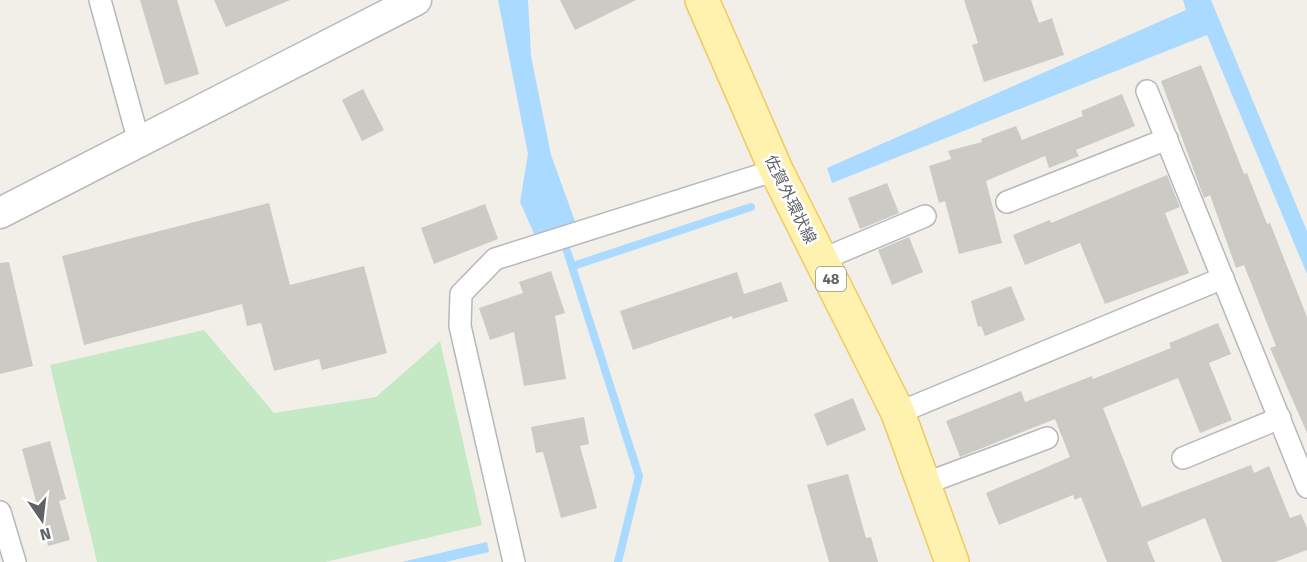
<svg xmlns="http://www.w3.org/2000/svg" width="1307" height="562" font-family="'Fira Sans','Noto Sans JP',sans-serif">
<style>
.green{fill:#c5e8c5}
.water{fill:#aadaff}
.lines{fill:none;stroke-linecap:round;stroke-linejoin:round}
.stream{stroke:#aadaff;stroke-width:8}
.building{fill:#cccac5}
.street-casing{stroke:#b5b8bc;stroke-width:24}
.secondary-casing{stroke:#b6babf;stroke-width:33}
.primary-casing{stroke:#f2c960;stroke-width:36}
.street{stroke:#fff;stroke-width:21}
.secondary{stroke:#fff;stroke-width:30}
.primary{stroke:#fff2af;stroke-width:33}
.labels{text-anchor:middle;stroke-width:5;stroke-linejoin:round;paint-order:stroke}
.shield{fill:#fff;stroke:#8f9295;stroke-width:1.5}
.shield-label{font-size:15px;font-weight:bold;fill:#5f6368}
.street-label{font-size:16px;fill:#5f6368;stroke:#fff}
</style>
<rect width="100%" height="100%" fill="#f1efe8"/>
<path class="green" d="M204,330L274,413L376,397L440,341L482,525L325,562H97L50,365Z"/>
<g class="water">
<path d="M498,0H528L531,56L551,155L576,224L536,238L520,202L528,154Z"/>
<path d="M1183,0H1211L1307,231V274L1207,35L832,183L827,168L1186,10Z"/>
<path d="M487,542L489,552L445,562H402Z"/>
</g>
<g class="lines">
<g class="stream">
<path d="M567,251L639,476L618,562"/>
<path d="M573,266L751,207"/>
</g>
</g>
<g class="building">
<path d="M140,0H177L199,74L165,85Z"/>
<path d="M214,0H290L226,27Z"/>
<path d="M560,0H636L575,30Z"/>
<path d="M964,0H1031L1039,23L1052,18L1064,55L984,82L972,45L978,43Z"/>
<path d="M1201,65L1244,174L1247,173L1267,224L1270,223L1307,317V433L1270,348L1276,346L1244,265L1236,268L1210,195L1204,198L1161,81Z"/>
<path d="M363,89L384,130L362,141L342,100Z"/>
<path d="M1122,94L1135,126L1076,150L1079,156L1049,168L1045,156L986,181L1002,243L959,254L945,201L939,203L929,166L951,159L948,151L982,142L981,139L1016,126L1022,140L1083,116L1081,111Z"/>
<path d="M1167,175L1180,207L1165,213L1189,273L1105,304L1080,243L1025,265L1013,235L1050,220L1051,223Z"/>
<path d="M887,183L899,213L860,229L848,198Z"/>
<path d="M269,203L290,285L364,266L387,353L322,370L319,359L274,371L261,323L247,326L242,304L84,345L62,256Z"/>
<path d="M485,204L498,239L434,264L421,228Z"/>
<path d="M909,237L923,272L892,285L878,250Z"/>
<path d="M9,262L33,366L0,374V263Z"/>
<path d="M551,271L565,313L555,316L566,379L524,386L514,332L490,340L479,308L523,293L519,282Z"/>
<path d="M737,272L744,294L781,282L788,301L733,319L732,316L633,350L620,311Z"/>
<path d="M1011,286L1025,320L985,336L981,326L978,327L971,301Z"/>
<path d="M1218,323L1231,354L1209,363L1232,420L1200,433L1178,378L1103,408L1142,507L1251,465L1254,473L1269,466L1290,518L1301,514L1307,528V550L1275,562H1222L1205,518L1147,542L1155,562H1107L1081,497L1075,500L1073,495L999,525L986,493L1070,457L1055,419L960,457L946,421L1021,391L1025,402L1092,376L1093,379L1171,348L1169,343Z"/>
<path d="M853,398L866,430L827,446L814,414Z"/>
<path d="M584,417L589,444L580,446L597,508L561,518L543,452L536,453L531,427Z"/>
<path d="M50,441L66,499L59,501L70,540L48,546L22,449Z"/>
<path d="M848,474L866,538L871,537L878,562H829L807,485Z"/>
</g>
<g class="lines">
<g class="street-casing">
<g id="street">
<path d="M100,0L139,142"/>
<path d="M1147,91L1307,487"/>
<path d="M1007,202L1167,139"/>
<path d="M821,260L925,216"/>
<path d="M898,413L1223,278"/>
<path d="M1183,458L1280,418"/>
<path d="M924,484L1047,438"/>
<path d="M0,512L15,562"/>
<path d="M514,562L460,326L461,294L495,259L776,170"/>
</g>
</g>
<g class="secondary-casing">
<path id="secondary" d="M0,213L416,0"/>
</g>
<g class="primary-casing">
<path id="primary" d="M702,0L776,170L898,413L952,562"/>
</g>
<use href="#street" class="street"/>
<use href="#secondary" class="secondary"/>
<use href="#primary" class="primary"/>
</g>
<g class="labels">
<rect class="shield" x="816" y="267" width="30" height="24" rx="4.5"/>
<g class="shield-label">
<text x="831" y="284">48</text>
</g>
<g class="street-label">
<text transform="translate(791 199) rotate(64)" y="6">佐賀外環状線</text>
</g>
</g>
<g transform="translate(42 520) rotate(166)" stroke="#ffffff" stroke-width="4.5" paint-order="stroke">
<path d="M0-4.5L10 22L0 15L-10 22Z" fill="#5f6368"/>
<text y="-9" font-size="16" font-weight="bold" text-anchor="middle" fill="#5f6368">N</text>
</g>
</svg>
